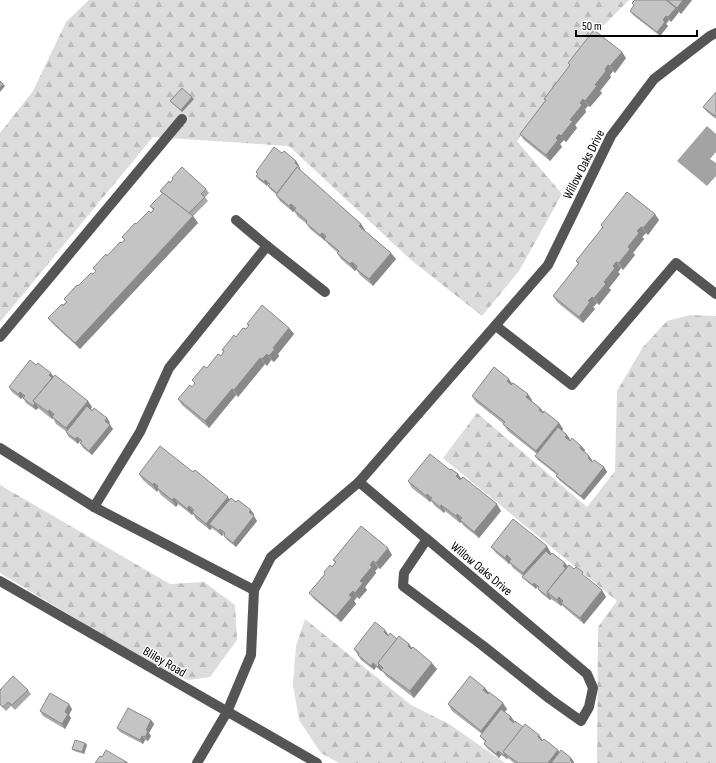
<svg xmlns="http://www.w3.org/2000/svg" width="716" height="763" font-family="'Sofia Sans Condensed',sans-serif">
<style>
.forest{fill:url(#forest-firs)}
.water{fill:#a3a3a3}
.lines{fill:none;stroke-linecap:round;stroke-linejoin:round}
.minor{stroke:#555;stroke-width:10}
.wall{fill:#a9a9a9}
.shaded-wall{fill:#898989}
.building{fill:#c4c4c4;stroke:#898989}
.labels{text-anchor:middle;stroke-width:3;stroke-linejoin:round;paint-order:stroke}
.street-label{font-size:13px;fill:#000;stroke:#fff}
</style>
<defs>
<pattern id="forest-firs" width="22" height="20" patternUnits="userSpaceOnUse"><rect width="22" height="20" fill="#dcdcdc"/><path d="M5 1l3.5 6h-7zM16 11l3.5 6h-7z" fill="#bbb"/></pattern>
</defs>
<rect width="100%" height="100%" fill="#fff"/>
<g class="forest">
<path d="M89,0H629L597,32L517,141L562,194L519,271L482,316L411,260L289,146L153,137L0,322V133L33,91L66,22Z"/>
<path d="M690,315L716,316V763H597L598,627L617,601L443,458L477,413L587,507L615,471L617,391L643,347L667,321Z"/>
<path d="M0,485L170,584L204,582L235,605L237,640L210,677L188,680L165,672L0,573Z"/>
<path d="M305,619L411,705L449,724L505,763H339L321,753L299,720L293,684L296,646Z"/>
</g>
<path class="water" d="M707,126L716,134V152L710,159L716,163V176L707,186L677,161Z"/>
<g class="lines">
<g class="minor">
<path d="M236,220L267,246"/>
<path d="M496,326L572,385L676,263L716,294"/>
<path d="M0,337L182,119"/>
<path d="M0,448L94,507L254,590"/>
<path d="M359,482L423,536L427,539L587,674L593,688L589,707L581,721L550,699L482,645L403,586L404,573L427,539"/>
<path d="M94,507L140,432L169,368L267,246L325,292"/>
<path d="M0,581L317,763"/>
<path d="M197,763L227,712L251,655L254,590L271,557L359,482L548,265L611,136L654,79L710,36L716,33"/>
</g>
</g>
<g class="wall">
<path d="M635,0H692L681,14L679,12L671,22L669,20L666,24L668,26L660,36L633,15L630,11L634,6L632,3Z"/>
<path d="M626,58L615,73L613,71L610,75L611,77L600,91L602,93L590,107L588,106L585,109L586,112L575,125L577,128L566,142L564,140L560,144L562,147L550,161L524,140L520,134L545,101L544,99L570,66L568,63Z"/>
<path d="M716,92V119L707,112L703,107Z"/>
<path d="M194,99L182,112L172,103L170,101Z"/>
<path d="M282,153L296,161L299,166V167L302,172L361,224L365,230V231L391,253L396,259L373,286L360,275L356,269L355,271L341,259L337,253V252L329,245L325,240V241L310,229L306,223L298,217L294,211L293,212L280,201L276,195V194L271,190L268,186L269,185L268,184L267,186L259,180L256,176L257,175L256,172Z"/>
<path d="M172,178L206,189L209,193L205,197L208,201L193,216L198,223L80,349L53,324L48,318L66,302L64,299L96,271L93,268L125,240L122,237L151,213L153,210L150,206L162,194L160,191L170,183L173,180Z"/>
<path d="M659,220L648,235L646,233L642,237L644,239L633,253L635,255L623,270L621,268L618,272L620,274L609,288L611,290L599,305L597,303L593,307L595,309L583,323L557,302L553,296L578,264L576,261L603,228L601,225Z"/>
<path d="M247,324L289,328L294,334L278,354L279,356L274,362L271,360L267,366L265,364L238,397L236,395L209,428L182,405L178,399L192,387L195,383L192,380L221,356L224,352L222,350L236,337L246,329L249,326Z"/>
<path d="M36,365L88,401L92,407L91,409L107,418L110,423L109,424L113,429L92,455L83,448L80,443L81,442L80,441L78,444L69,437L66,432H67L56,424L53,418L52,419L38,408L36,410L26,403L23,398L24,397V396L21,399L12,392L9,387Z"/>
<path d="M512,384L532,400V401L540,408L543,412L559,423L563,429L562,431L567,435L570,439L569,440L581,446L585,450L584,451L592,460V461L604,467L607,472L584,500L559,480L556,476L557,475L538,460L535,456L537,454L508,431L503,424H504L476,402L472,396Z"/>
<path d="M450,470L458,474L461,479L501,511L479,538L464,526L461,522L460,523L445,511L444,513L435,506L431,501L430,502L412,488L408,481Z"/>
<path d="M193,472L229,499L236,502L254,514L253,515L257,521L236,547L227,540L224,536V535L223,534L222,536L212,528L210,530L196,519L193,514L192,515L178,504L176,507L161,495L158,490L157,492L143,480L139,474Z"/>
<path d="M491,547L551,553L550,554L565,563L568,566L574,569L587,579L602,590L606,597L584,624L566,609L562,605L561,606L551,599L550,600L541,593L538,589V588L537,587L536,589L526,581L522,577L523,576L513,568L510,563L509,564L496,553Z"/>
<path d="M392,555L380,569L378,568L375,571L376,573L365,587L367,590L359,599L357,597L354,601L356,604L341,622L314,599L309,593L325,574L324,572L332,567L335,563L333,560Z"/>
<path d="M388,634L387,635L409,644L412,648L437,669L414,698L386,676L382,670L381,671L376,667L374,670L361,660L358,655L354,649Z"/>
<path d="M485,688L488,693L507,709L505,712L511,717L514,721L513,723L523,727L559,752L571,758L574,762V763H514L508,758L507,759L501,755L499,758L487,748L484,744L485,742L480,736L482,734L452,711L448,704Z"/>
<path d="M0,690H28L31,694L15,710L11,706L6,711L0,705Z"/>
<path d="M72,709L69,715L71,718L65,729L43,716L40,711Z"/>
<path d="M151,720L154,724L149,733L151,736L148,741L145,740L143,744L120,732L117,728Z"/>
<path d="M85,743L87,745L84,754L74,751L72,749Z"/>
</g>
<g class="shaded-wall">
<path d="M683,0H692L681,14L677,8Z"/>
<path d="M676,8L679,12L671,22L668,17Z"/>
<path d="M666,16L669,20L666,24L668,26L660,36L657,32L663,20Z"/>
<path d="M622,52L626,58L615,73L610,66Z"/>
<path d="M608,65L613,71L610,75L611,77L600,91L602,93L590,107L585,101L605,69Z"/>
<path d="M3,84L5,86L0,92V88Z"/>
<path d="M192,97L194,99L182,112L181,110Z"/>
<path d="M583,99L588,106L585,109L586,112L575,125L577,128L566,142L561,136L580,103Z"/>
<path d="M559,134L564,140L560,144L562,147L550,161L546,155L556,138Z"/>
<path d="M296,161L299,166L298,168L295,163Z"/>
<path d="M265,180L268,184L267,186L264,182Z"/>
<path d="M291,204L295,210L293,212L289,206Z"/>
<path d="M655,214L659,220L648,235L643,228Z"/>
<path d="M193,216L198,223L80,349L75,343Z"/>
<path d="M361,224L365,230L364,232L359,226Z"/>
<path d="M641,227L646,233L642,237L644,239L633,253L635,255L623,270L619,263L637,231Z"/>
<path d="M322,233L326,239H324L325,240V241L320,235Z"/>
<path d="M391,253L396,259L373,286L369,279Z"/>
<path d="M352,262L357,269L355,271L350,264Z"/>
<path d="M616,262L621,268L618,272L620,274L609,288L611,290L599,305L594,298L613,266Z"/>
<path d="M592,297L597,303L593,307L595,309L583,323L579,317L588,301Z"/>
<path d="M289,328L294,334L278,354L279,356L274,362L269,356L273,348Z"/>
<path d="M267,354L271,360L267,366L262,359Z"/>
<path d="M260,358L265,364L238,397L234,390Z"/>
<path d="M51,373L54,377L52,380L49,375Z"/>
<path d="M509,379L513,385L511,388L507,381Z"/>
<path d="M232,389L236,395L209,428L205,421Z"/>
<path d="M20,392L24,396L21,399L18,394Z"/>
<path d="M528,394L532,400L530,403L526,397Z"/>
<path d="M88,401L92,407L71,435L66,428Z"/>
<path d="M35,403L38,408L36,410L33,406Z"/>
<path d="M540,408L545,414L543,416L539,410Z"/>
<path d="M49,410L54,417L52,419L48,412Z"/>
<path d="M107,418L110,423L108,425L105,421Z"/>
<path d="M559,423L563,429L541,457L536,451Z"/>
<path d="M110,425L113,429L92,455L89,451Z"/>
<path d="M567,435L570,439L568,441L565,437Z"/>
<path d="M77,437L80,441L78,444L75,439Z"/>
<path d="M581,446L585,450L583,453L580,448Z"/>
<path d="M589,456L592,460L591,462L588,458Z"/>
<path d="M604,467L607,472L584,500L581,496Z"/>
<path d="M458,474L462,480L460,483L456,476Z"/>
<path d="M154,483L159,489L157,488L158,490L157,492L153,485Z"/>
<path d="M427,494L431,500L430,499L431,501L430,502L426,496Z"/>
<path d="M228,497L233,504L209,524L212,528L210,530L206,524Z"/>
<path d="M174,498L178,504L176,507L172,500Z"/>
<path d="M497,504L501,511L479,538L474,532Z"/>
<path d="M441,505L445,511L444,513L440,507Z"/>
<path d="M189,506L194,513L192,512L193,514L192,515L187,509Z"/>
<path d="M251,510L254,514L252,517L249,512Z"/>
<path d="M457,514L462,521L460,520L461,522L460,523L456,516Z"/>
<path d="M254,516L257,521L236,547L233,543Z"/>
<path d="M220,529L223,534L222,536L219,531Z"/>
<path d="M547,546L551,553L527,579L523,573Z"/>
<path d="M388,548L392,555L380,569L376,563Z"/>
<path d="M507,555L511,562H509L510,563L509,564L505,558Z"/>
<path d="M373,561L378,568L375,571L376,573L365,587L367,590L359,599L355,593L360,581Z"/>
<path d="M565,563L568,568L566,570L563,566Z"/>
<path d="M534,583L537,587L536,589L533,585Z"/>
<path d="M602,590L606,597L584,624L580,618Z"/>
<path d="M353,591L357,597L354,601L356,604L341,622L336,616L349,595Z"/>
<path d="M548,594L551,599L550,600L547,596Z"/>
<path d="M559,597L563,604L561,603L562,605L561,606L557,600Z"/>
<path d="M385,630L388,634L387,636L384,632Z"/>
<path d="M409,644L414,651L412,653L408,646Z"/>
<path d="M373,663L376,667L374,670L371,666Z"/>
<path d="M432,663L437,669L414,698L410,691Z"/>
<path d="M379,665L382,670L381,671L378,667Z"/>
<path d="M485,688L490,694L488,697L483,690Z"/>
<path d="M503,703L507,709L486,737L481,731Z"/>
<path d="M69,704L72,709L69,715L71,718L65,729L62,724L65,712Z"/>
<path d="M511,717L514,721L512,724L509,719Z"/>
<path d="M151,720L154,724L149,733L151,736L148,741L145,737L146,730Z"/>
<path d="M539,735L544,742L542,744L538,737Z"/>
<path d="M142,736L145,740L143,744L140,740Z"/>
<path d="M85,743L87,745L84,754L82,752Z"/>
<path d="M558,750L562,756L557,763H548Z"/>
<path d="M498,751L501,755L499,758L496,754Z"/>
<path d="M505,754L508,758L507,759L504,755Z"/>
<path d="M571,758L574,762V763L570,760Z"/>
</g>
<g class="building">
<path d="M635,0H666L676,8L668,17L666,16L663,20L665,22L657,32L630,11L634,5L632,3Z"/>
<path d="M667,0H683L677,8Z"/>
<path d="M594,30L622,52L610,66L608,65L605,69L606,71L595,85L597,86L585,101L583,99L580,103L582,105L570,120L573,121L561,136L559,134L556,138L558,140L546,155L520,134L546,100L544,99L570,65L568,63Z"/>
<path d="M0,81L3,84L0,88Z"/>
<path d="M182,88L192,97L181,110L170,101Z"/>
<path d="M716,92V115L715,116L703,107Z"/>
<path d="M274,147L282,153L284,151L296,161L295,163L300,168L299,169L297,167L277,193L268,186L270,184L265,180L264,182L256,176L258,174L256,172Z"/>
<path d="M182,167L206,189L201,194L205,197L189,213L160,191L169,181L170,183L173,179L172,178Z"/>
<path d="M297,167L361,224L359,226L391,253L369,279L356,269L357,266L352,262L350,264L337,253L339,251L324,239L326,236L322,233L320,235L306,223L307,221L294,210L296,208L291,204L289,206L276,195Z"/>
<path d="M627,192L655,214L643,228L641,227L637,231L639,233L628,247L630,249L619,263L616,262L613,266L615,268L604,282L606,284L594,298L592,297L588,301L590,302L579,317L553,296L579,263L576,261L603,227L601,225Z"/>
<path d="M163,193L193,216L75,343L48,318L62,304L63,306L67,302L64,299L77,285L78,286L91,273L93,274L96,271L93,268L106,254L107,256L120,242L121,243L125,240L122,237L135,223L136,224L149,211L151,213L154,209L150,206Z"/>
<path d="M262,305L289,328L273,348L275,349L269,356L267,354L262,359L260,358L234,390L232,389L205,421L178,399L190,385L192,387L194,385L195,383L192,380L204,366L207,368L218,354L221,356L224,351L222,350L234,335L236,337L243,328L246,329L249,325L247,324Z"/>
<path d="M30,360L36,365L38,363L51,373L49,375L52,378L33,401L35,403L33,406L23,398L25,396L20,392L18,394L9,387Z"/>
<path d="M494,367L509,379L507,381L511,385L513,383L528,394L526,397L540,408L539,410L543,413L544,411L559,423L536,451L503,424L505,422L472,396Z"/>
<path d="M55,375L88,401L66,428L52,417L54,414L49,410L48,412L33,401Z"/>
<path d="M87,406L92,411L94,408L107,418L105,421L110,425L89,451L80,443L82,441L77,437L75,439L66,432Z"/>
<path d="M558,427L567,435L565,437L570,441L572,438L581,446L580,448L589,456L588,458L592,462L594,460L604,467L581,496L556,476L558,474L535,456Z"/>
<path d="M160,446L193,472L195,470L228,497L206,524L192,512L194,510L189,506L187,509L174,498L172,500L157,488L158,486L154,483L153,485L139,474Z"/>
<path d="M430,454L450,470L451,469L458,474L456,476L460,480L463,477L497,504L474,532L460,520L462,518L457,514L456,516L441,505L440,507L430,499L432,498L427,494L426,496L408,481Z"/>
<path d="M231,498L236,502L238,500L251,510L249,512L254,516L233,543L224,536L225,533L220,529L219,531L209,524Z"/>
<path d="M513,519L547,546L523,573L509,562L511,559L507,555L505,558L491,547Z"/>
<path d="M361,526L388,548L376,563L373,561L370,565L372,567L360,581L363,583L355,593L353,591L349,595L352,597L336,616L309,593L325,574L324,572L330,565L332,567L336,562L333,560Z"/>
<path d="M546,551L550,555L552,553L565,563L563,566L566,568L547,592L548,594L547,596L538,589L539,587L534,583L533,585L522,577Z"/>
<path d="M569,565L574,569L576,567L583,572L582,574L602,590L580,618L561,603L563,601L559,597L557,600L547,592Z"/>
<path d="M375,622L385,630L384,632L388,636L390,633L397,639L378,663L379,665L378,667L373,663L371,666L358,655L359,653L354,649Z"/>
<path d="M399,636L409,644L408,646L411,649L413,647L432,663L410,691L381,670L383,668L378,663Z"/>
<path d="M13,676L28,690L12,705L8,702L3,707L0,704V690Z"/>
<path d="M470,676L485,688L483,690L488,694L489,692L503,703L481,731L448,704Z"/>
<path d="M50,693L69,704L65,712L68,714L62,724L40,711Z"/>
<path d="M128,708L151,720L146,730L148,731L145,737L142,736L140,740L117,728Z"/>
<path d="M501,709L511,717L509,719L514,723L515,721L523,727L503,752L505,754L504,755L498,751L496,754L484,744L486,741L480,736Z"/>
<path d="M525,724L539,735L538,737L542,741L544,739L558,750L548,763H518L503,752Z"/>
<path d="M75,740L85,743L82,752L72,749Z"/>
<path d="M106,750L128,763H95L100,756L102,757Z"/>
<path d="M561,750L571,758L570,760L573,763H551Z"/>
</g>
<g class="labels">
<g class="street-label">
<text transform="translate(583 164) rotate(-63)" y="5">Willow Oaks Drive</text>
<text transform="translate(482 568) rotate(40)" y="5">Willow Oaks Drive</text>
<text transform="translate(165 661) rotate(30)" y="5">Bliley Road</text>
</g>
</g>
<path d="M576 30v6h121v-6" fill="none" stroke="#000000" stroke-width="2"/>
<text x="582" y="30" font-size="12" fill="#000000" stroke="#ffffff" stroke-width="3" paint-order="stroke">50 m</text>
</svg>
